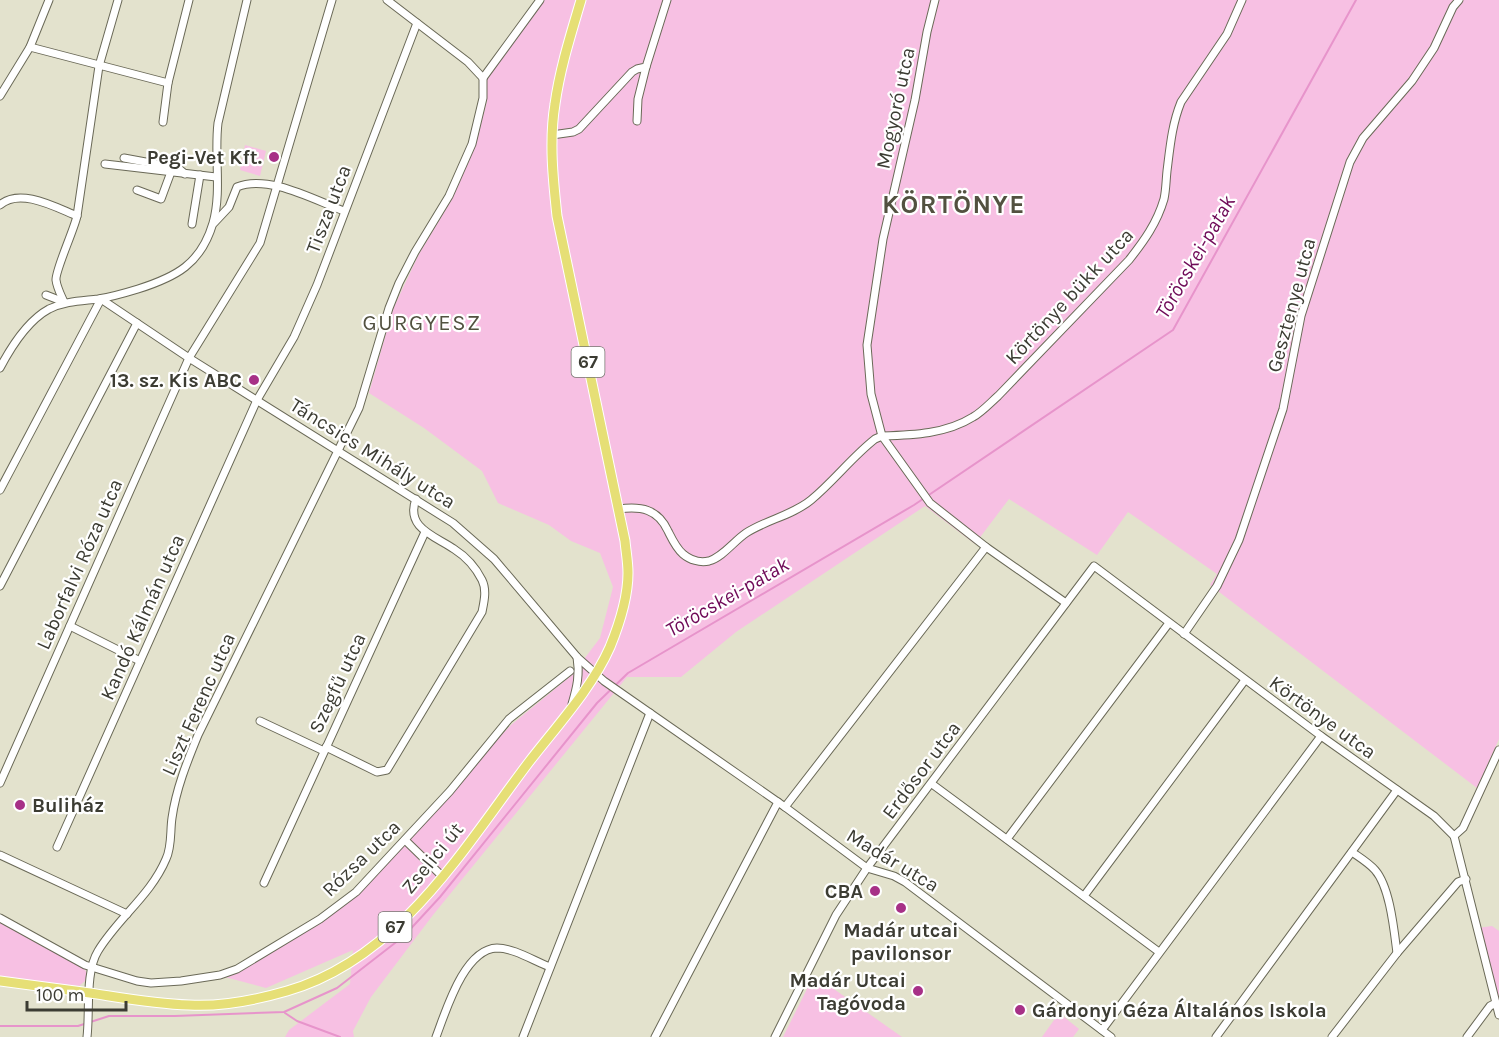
<svg xmlns="http://www.w3.org/2000/svg" width="1499" height="1037" font-family="Karla,sans-serif">
<style>
.green{fill:#f7c0e3}
.lines{fill:none;stroke-linecap:round;stroke-linejoin:round}
.stream{stroke:#e794cb;stroke-width:2}
.minor-casing{stroke:#6a6957;stroke-width:9}
.major-casing{stroke:#fff;stroke-width:11}
.minor{stroke:#fff;stroke-width:7}
.major{stroke:#e6df76;stroke-width:9}
.poi-dot{fill:#a73087;stroke:#fff;stroke-width:2}
.labels{text-anchor:middle;stroke-width:4.5;stroke-linejoin:round;paint-order:stroke}
.shield{fill:#fff;stroke:#767670;stroke-width:1.5}
.shield-label{font-size:18px;font-weight:bold;fill:#3c3c33}
.street-label{font-size:20px;fill:#3c3c33;stroke:#fff}
.poi-label{font-size:20px;font-weight:bold;fill:#3c3c33;stroke:#fff;text-anchor:end}
.water-label{font-size:21px;font-style:italic;fill:#6f0a58;stroke:#fff}
.quarter-label{font-size:22px;letter-spacing:1.5px;fill:#525140;stroke:#fff}
.district-label{font-size:26px;font-weight:bold;letter-spacing:1.5px;fill:#525140;stroke:#fff}
</style>
<rect width="100%" height="100%" fill="#e3e2cd"/>
<g class="green">
<path d="M544,0H1499V739L1477,788L1210,585L1217,574L1128,512L1097,555L1009,499L975,544L925,506L736,632L681,677H627L433,915L371,997L353,1031L354,1037H285L289,1030L350,984L353,950L266,988L221,976L296,931L354,891L511,725L572,675L600,638L613,587L600,553L571,541L549,525L498,503L482,471L424,428L369,393L393,309L419,254L452,199L476,144L487,101L486,78Z"/>
<path d="M245,145L266,151L260,176L240,170Z"/>
<path d="M0,921L83,966L87,974L85,981L79,986L0,977Z"/>
<path d="M1492,926L1499,931V1015L1478,928Z"/>
<path d="M814,975L902,1037H783Z"/>
<path d="M1059,1013L1079,1029L1073,1037H1042Z"/>
</g>
<g class="lines">
<g class="stream">
<path d="M285,1013L297,1021L340,1037"/>
<path d="M0,1026H78L109,1016H175L284,1012L337,988L404,936L440,897L597,703L628,673L914,505L1173,330L1356,0"/>
</g>
<g class="minor-casing">
<g id="minor">
<path d="M935,0L927,32L915,100L883,239L867,345L871,394L882,436L930,503L986,547L1066,603"/>
<path d="M30,47L168,83"/>
<path d="M483,78L540,0"/>
<path d="M0,96L30,47L49,0"/>
<path d="M637,121L638,99L646,67"/>
<path d="M163,122L168,83L189,0"/>
<path d="M552,135L573,132L579,129L632,72L637,69L646,67L667,0"/>
<path d="M124,158L178,168L185,174"/>
<path d="M105,164L216,177"/>
<path d="M137,190L161,199L171,172"/>
<path d="M0,205C20,187 57,208 77,216"/>
<path d="M214,223L229,207L237,187C268,174 314,200 344,211"/>
<path d="M192,224L200,175"/>
<path d="M46,295L64,302"/>
<path d="M101,299L189,358L453,523L494,559L577,657L604,681L785,807L867,868L894,876L905,882L1111,1037"/>
<path d="M64,302C61,295 57,288 56,280C55,271 74,230 77,216L99,66L118,0"/>
<path d="M0,368C11,347 27,321 49,309C65,301 81,301 98,299C111,297 125,293 138,289C176,277 201,264 213,223C222,191 214,156 218,123L247,0"/>
<path d="M0,490L101,299"/>
<path d="M619,509C641,506 658,509 668,531C672,539 676,548 683,554C690,560 700,563 709,561C723,557 734,541 746,533C766,520 793,515 811,500C834,481 852,457 875,439L882,436C913,435 946,434 973,417C982,412 990,403 998,396L1129,260C1144,241 1157,223 1164,199C1166,190 1166,180 1167,171C1170,147 1172,124 1181,102L1227,34L1242,0"/>
<path d="M0,586L137,323"/>
<path d="M70,626L140,661"/>
<path d="M1184,634L1217,586L1239,540L1283,409L1301,316L1350,162L1363,138L1412,81L1434,48L1453,7L1459,0"/>
<path d="M572,704C577,687 580,674 577,657"/>
<path d="M260,721L324,751"/>
<path d="M326,747L377,772L387,770L482,612C484,602 487,590 482,580C476,568 465,556 454,549C435,536 405,528 416,499"/>
<path d="M0,783L189,358L260,243L332,0"/>
<path d="M932,784L1159,952"/>
<path d="M785,807L986,547"/>
<path d="M1454,836L1463,828L1499,750"/>
<path d="M1007,839L1169,623"/>
<path d="M405,840L442,876"/>
<path d="M57,847L257,400L294,337L317,285L417,23"/>
<path d="M1352,852C1359,857 1369,863 1375,870C1390,887 1394,930 1397,953"/>
<path d="M0,855L127,914"/>
<path d="M264,883L425,532"/>
<path d="M1084,896L1245,680"/>
<path d="M0,918L85,965L137,981L151,983L181,981L220,975L237,969L320,919L356,892L450,791L509,719L570,671"/>
<path d="M1102,1030L1321,736"/>
<path d="M87,1037C90,1012 85,972 98,951C118,918 151,895 166,859C172,847 170,831 172,818C176,789 187,762 198,735L359,408L389,308L399,283L415,252L449,196L472,144L483,98V78L468,62L387,0"/>
<path d="M436,1037C446,1011 464,949 497,948C514,948 534,961 550,967"/>
<path d="M523,1037L650,713"/>
<path d="M655,1037L778,802"/>
<path d="M775,1037L836,915L867,868L1094,566L1321,736L1434,816L1454,836L1499,1015"/>
<path d="M1216,1037L1397,790"/>
<path d="M1332,1037L1397,953L1458,882L1466,879"/>
<path d="M1467,1037L1490,1006L1496,1003"/>
</g>
</g>
<g class="major-casing">
<path id="major" d="M0,981C30,985 60,989 90,993C123,998 155,1004 189,1005C221,1007 256,1000 287,991C399,959 463,849 529,762C556,727 592,688 610,647C619,625 628,597 628,573C628,562 626,552 625,541L557,216C553,179 549,141 555,104C560,68 571,34 581,0"/>
</g>
<use href="#minor" class="minor"/>
<use href="#major" class="major"/>
</g>
<g class="poi-dot">
<circle cx="274" cy="157" r="6"/>
<circle cx="254" cy="380" r="6"/>
<circle cx="20" cy="805" r="6"/>
<circle cx="875" cy="891" r="6"/>
<circle cx="901" cy="908" r="6"/>
<circle cx="918" cy="991" r="6"/>
<circle cx="1020" cy="1010" r="6"/>
</g>
<g class="labels">
<g class="shield">
<rect x="571.5" y="347" width="33" height="30" rx="4.5"/>
<rect x="378.5" y="912" width="33" height="30" rx="4.5"/>
</g>
<g class="shield-label">
<text x="588" y="368">67</text>
<text x="395" y="933">67</text>
</g>
<g class="street-label">
<text transform="translate(895 108) rotate(-78)" y="7">Mogyoró utca</text>
<text transform="translate(328 209) rotate(-69)" y="7">Tisza utca</text>
<text transform="translate(1069 296) rotate(-47)" y="7">Körtönye bükk utca</text>
<text transform="translate(1291 305) rotate(-75)" y="7">Gesztenye utca</text>
<text transform="translate(373 453) rotate(32)" y="7">Táncsics Mihály utca</text>
<text transform="translate(79 564) rotate(-66)" y="7">Laborfalvi Róza utca</text>
<text transform="translate(142 617) rotate(-66)" y="7">Kandó Kálmán utca</text>
<text transform="translate(337 683) rotate(-65)" y="7">Szegfű utca</text>
<text transform="translate(198 704) rotate(-66)" y="7">Liszt Ferenc utca</text>
<text transform="translate(1323 717) rotate(36)" y="7">Körtönye utca</text>
<text transform="translate(921 770) rotate(-53)" y="7">Erdősor utca</text>
<text transform="translate(361 858) rotate(-44)" y="7">Rózsa utca</text>
<text transform="translate(432 858) rotate(-51)" y="7">Zselici út</text>
<text transform="translate(893 860) rotate(31)" y="7">Madár utca</text>
</g>
<g class="poi-label">
<text x="262" y="164">Pegi-Vet Kft.</text>
<text x="242" y="387">13. sz. Kis ABC</text>
<text x="32" y="812" text-anchor="start">Buliház</text>
<text x="863" y="898">CBA</text>
<text x="901" y="937" text-anchor="middle">Madár utcai<tspan x="901" dy="23">pavilonsor</tspan></text>
<text x="906" y="987">Madár Utcai<tspan x="906" dy="23">Tagóvoda</tspan></text>
<text x="1032" y="1017" text-anchor="start">Gárdonyi Géza Általános Iskola</text>
</g>
<g class="water-label">
<text transform="translate(1195 257) rotate(-60)" y="7">Töröcskei-patak</text>
<text transform="translate(727 597) rotate(-30)" y="7">Töröcskei-patak</text>
</g>
<g class="quarter-label">
<text x="422" y="330">GURGYESZ</text>
</g>
<g class="district-label">
<text x="954" y="213">KÖRTÖNYE</text>
</g>
</g>
<path d="M27 1001v9h99v-9" fill="none" stroke="#3c3c33" stroke-width="3"/>
<text x="36" y="1001" font-size="18" fill="#3c3c33" stroke="#ffffff" stroke-width="4.5" paint-order="stroke">100 m</text>
</svg>
